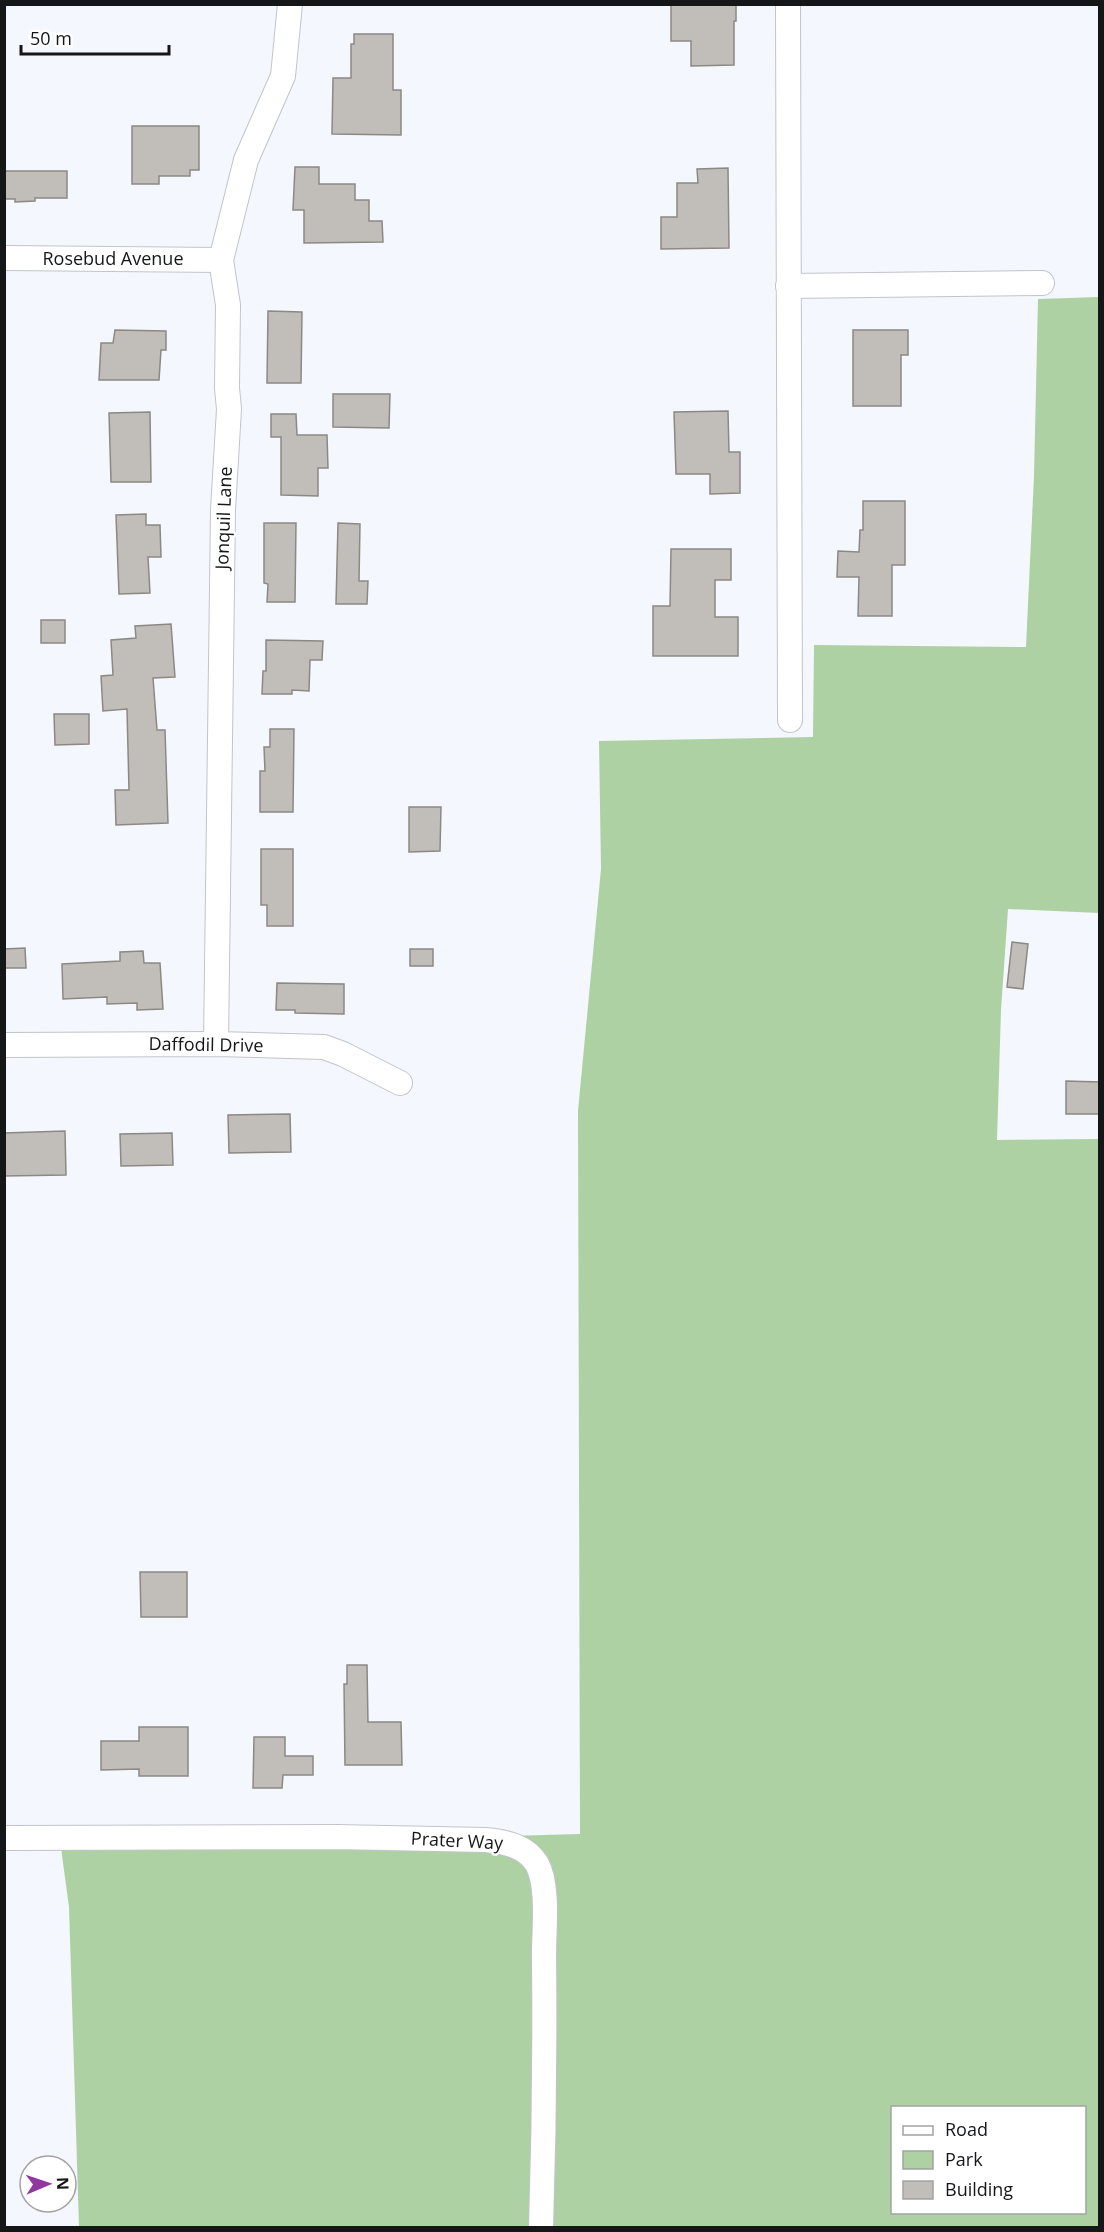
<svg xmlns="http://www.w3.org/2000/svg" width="1104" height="2232" font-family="'Open Sans',sans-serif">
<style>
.green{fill:#add1a3;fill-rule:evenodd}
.building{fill:#c1bdb8;stroke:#8c8984;stroke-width:1.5}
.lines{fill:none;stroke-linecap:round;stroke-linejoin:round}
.street-casing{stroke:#c2c4ca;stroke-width:26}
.street{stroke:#fff;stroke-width:24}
.labels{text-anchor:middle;stroke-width:4.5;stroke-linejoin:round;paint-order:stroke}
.street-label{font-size:18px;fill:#151618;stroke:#fff}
</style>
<rect width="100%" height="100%" fill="#f4f7fd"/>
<path class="green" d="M1099,297V913L1008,909L1001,1010L997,1140L1099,1139V2227H79L69,1907L61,1848L580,1834L578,1111L601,869L599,741L813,737L814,645L1026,647L1034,476L1038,299ZM892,2108H1084V2212H892Z"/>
<g class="building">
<path d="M671,4H736V21H734V65L691,66V41H671Z"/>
<path d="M354,34H393V90H401V135L332,134L333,78H351V44H354Z"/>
<path d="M132,126H199V170H190V176H159V184H132Z"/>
<path d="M295,167H319V184H355V200H369V221H382L383,242L304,243V210H293Z"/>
<path d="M728,168L729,248L661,249V217H677V183H698L697,169Z"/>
<path d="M4,171H67V198H35V201L15,202V199H4Z"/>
<path d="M268,311L302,312L301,383H267Z"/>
<path d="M115,330L166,331V350H161L159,380H99L101,343H113Z"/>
<path d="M853,330H908V355H901V406H853Z"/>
<path d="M333,394H390L389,428L333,427Z"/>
<path d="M728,411L729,452H740V493L710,494V474H676L674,412Z"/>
<path d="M150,412L151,482H111L109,413Z"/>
<path d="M271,414H296L297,435H327L328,468H318V496L281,495V437H271Z"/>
<path d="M863,501H905V565H892V616H858L859,577H837L838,551L859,552L860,530H863Z"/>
<path d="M146,514V525H160L161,557H148L150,593L119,594L116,515Z"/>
<path d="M264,523H296L295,602H267L268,584L264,583Z"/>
<path d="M338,523L360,524L359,581H368L367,604H336Z"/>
<path d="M671,549H731V580H715V617H738V656H653V606H670Z"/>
<rect x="41" y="620" width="24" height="23"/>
<path d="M171,624L175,677L153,678L157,730H165L168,823L116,825L115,790H129L127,709L103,711L101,676L113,675L111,640L136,638L135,626Z"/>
<path d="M266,640L323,641L322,660H310L309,691L292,690V694H262L263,671H266Z"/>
<path d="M54,714H89V744L55,745Z"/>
<path d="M270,729H294L293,812H260V771H265L264,747H270Z"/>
<path d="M409,807H441L440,851L409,852Z"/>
<path d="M261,849H293V926H267V905H261Z"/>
<path d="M1012,942L1028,944L1023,989L1007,987Z"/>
<path d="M25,948L26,968H4V949Z"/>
<rect x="410" y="949" width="23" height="17"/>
<path d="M143,951L144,963H160L163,1009L137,1010V1003L107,1004V997L63,999L62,964L120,961V952Z"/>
<path d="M277,983L344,984V1014L295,1013V1010H276Z"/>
<path d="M1066,1081L1100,1082V1114H1066Z"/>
<path d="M290,1114L291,1152L229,1153L228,1115Z"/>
<path d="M65,1131L66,1175L4,1176V1133Z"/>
<path d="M172,1133L173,1165L121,1166L120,1134Z"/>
<path d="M140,1572H187V1617H141Z"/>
<path d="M347,1665H367L368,1722H401L402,1765H345L344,1684H347Z"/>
<path d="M139,1727H188V1776H139V1769L101,1770V1741H139Z"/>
<path d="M254,1737H285V1756H313V1775H283L282,1788H253Z"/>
</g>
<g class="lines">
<g class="street-casing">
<g id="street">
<path d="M788,4L790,720"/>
<path d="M4,258L221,260"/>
<path d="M788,286L1042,283"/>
<path d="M216,1044L223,510L229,409L227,388L228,305L221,260L246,160L283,76L290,4"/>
<path d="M4,1045L216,1044L324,1047L343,1054L400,1083"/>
<path d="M4,1838L336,1837L486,1840C506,1842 526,1846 537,1864C549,1886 544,1930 544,1954C545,2046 544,2136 541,2228"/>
</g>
</g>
<use href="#street" class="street"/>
</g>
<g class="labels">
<g class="street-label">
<text x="113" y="265">Rosebud Avenue</text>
<text transform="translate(224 518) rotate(-88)" y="6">Jonquil Lane</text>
<text transform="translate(206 1045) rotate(1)" y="6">Daffodil Drive</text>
<text transform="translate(457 1841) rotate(3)" y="6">Prater Way</text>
</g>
</g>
<rect width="1104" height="2232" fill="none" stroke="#151618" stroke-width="12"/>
<rect x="891" y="2106" width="195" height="108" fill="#ffffff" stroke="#a1a2a3" stroke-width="1.5"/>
<rect x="903" y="2126" width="30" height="9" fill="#ffffff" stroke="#a1a2a3" stroke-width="1.5"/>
<text x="945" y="2136" font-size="18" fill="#151618">Road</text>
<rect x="903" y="2151" width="30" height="18" fill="#add1a3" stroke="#a1a2a3" stroke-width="1.5"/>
<text x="945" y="2166" font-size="18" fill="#151618">Park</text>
<rect x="903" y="2181" width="30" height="18" fill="#c1bdb8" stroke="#a1a2a3" stroke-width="1.5"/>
<text x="945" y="2196" font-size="18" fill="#151618">Building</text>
<g transform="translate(48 2184) rotate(88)"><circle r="28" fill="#ffffff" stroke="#a1a2a3" stroke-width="1.5"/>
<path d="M0-4.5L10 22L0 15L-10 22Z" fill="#9237a1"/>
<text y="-9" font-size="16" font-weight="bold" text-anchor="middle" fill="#151618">N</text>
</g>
<path d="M21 45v9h148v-9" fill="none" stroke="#151618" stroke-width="3"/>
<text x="30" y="45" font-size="18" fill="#151618" stroke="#ffffff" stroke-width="4.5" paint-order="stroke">50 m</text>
</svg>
